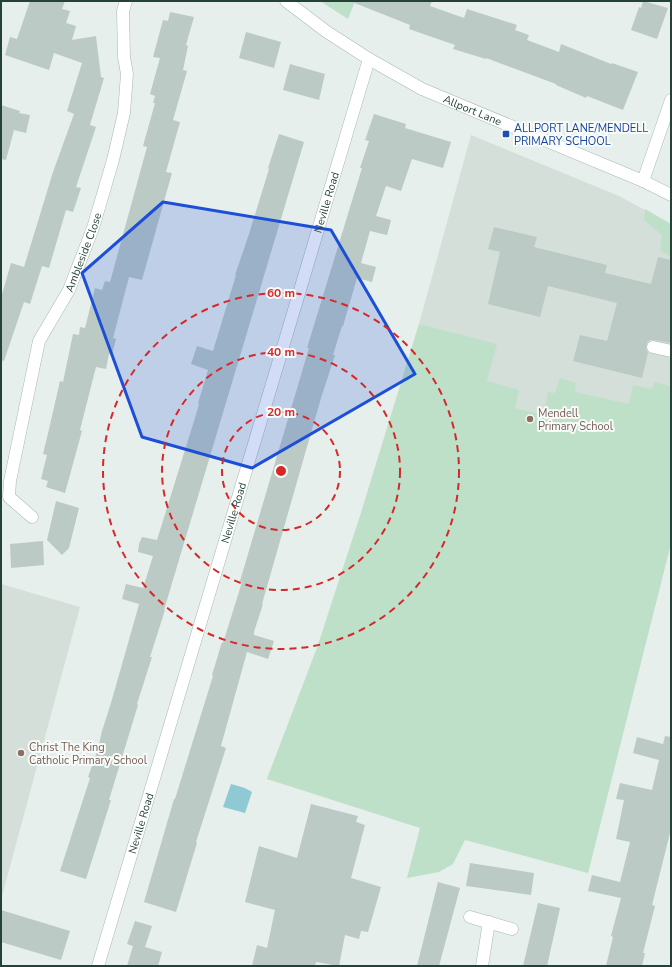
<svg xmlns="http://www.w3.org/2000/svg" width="672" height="967" font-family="'Nunito Sans',sans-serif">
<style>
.built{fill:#d4dfda}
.green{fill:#bfe0c8}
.water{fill:#8ec9d4}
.building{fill:#bbcac4}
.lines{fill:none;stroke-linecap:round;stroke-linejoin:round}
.minor-casing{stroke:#a8b8b2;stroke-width:13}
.minor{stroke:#fff;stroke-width:12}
.marked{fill:#1d4ed8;fill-opacity:0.2;stroke:#1d4ed8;stroke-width:3;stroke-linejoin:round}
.ring{fill:none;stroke:#d62828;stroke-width:2;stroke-dasharray:7 5}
.transit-dot{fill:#1a4fb4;stroke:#f7fbf9;stroke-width:1.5}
.education-dot{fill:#8d6e63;stroke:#f7fbf9;stroke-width:1.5}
.labels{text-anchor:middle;stroke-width:4;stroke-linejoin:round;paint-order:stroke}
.street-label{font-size:11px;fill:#24423a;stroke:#f7fbf9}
.transit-label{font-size:11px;fill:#164399;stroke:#f7fbf9;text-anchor:start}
.education-label{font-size:11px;fill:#785e54;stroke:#f7fbf9;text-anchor:start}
.centre{fill:#d62828;stroke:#f7fbf9;stroke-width:2}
.ring-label{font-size:12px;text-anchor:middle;font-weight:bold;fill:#d62828;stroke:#f7fbf9;stroke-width:4;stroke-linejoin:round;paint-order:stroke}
</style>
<rect width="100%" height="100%" fill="#e6efeb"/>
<g class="built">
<path d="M471,135L619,196L671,224V543L588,873L267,779L317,648L361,513L419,324Z"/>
<path d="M1,584L80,607L1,900Z"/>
</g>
<g class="green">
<path d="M320,1H355L348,19Z"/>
<path d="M645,209L671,224V257L660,250L662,235L644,220Z"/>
<path d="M419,324L497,344L487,381L519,390L515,408L543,415L548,392L555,393L560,378L576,383L575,392L629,404L633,385L652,389L654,382L671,386V543L588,873L465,840L453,864L439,872L407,878L420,828L267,779L317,648L361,513Z"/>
</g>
<path class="water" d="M231,784L245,788L252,792L245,813L223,807Z"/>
<g class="building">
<path d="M30,1H65L62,9L70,11L66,23L76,26L72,40L96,36L101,77L104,78L90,125L96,127L76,187L81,188L73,212L66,210L49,268L42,266L30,304L24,302L4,361L1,360V298L11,263L24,267L53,172L74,114L67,111L82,63L54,53L49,70L5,55L10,37L17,39Z"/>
<path d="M352,1H432L430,6L464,18L467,9L517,25L515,30L529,35L527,40L559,52L561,44L611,64L612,63L638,72L623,110L587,96L586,98L556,85V84L486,58V59L453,49L455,45L409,29L410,25L352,2Z"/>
<path d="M643,1L668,8L657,39L631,30L639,7L641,8Z"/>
<path d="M170,12L194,17L186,45L188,46L183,70L187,71L173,120L180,122L166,172L172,173L142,280L129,277L113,338L116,339L112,355L109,354L106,369L96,367L80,430L82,431L65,493L46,487L48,481L41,479L47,455L43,454L49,429L60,381L63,382L73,334L79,335L80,327L85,328L95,288L102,290L105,281L110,282L147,147L143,146L155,103H153L155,96L150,94L160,58L153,57L163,20L168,21Z"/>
<path d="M246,32L281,42L274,68L239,58Z"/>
<path d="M290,64L325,74L319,100L283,90Z"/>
<path d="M1,105L20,111L19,113L30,115L26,133L14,130L6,160L1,159Z"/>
<path d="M374,114L406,124L405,128L451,142L443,168L412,159L401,191L386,186L376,216L391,220L387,235L370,231L361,263L376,267L372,282L357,278L343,326H342L333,355H335L321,398L262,604H263L254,632V635L274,641L268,659L247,652L221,746L226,748L196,842L197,843L176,912L144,902L174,799H175L213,676L212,675L222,642L223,643L242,582L240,581L309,348H307L362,168H360L369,141L365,140Z"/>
<path d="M279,134L304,142L164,610H165L150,657H152L137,704L138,705L109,800H111L86,879L60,871L90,778L88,777L98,749L102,731L111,703L138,608L139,604L122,599L126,584L143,588L153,556L138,552L139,544L142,537L157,540L194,421L199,404L198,403L208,370L191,364L197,346L213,351L236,275H235L249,234L269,169L268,168Z"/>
<path d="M494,227L537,237L534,247L607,265L605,273L651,284L658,257L671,260V343L654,340H650L647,342L646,349L648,353L642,378L573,361L580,335L607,341L617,303L548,286L540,317L488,304L500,252L488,249Z"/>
<path d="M56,501L79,508L69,548L62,555L47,540Z"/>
<path d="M43,541L44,565L11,568L10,544Z"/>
<path d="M665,736L671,737V829L652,905L655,906L643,953H645L642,966H606L613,937L611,936L621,898L588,891L592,875L620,882L630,842L616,839L624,800L616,799L620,783L652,790L659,760L633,753L637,737L663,744Z"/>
<path d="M311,804L358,816L356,822L365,825L351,878L381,887L368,932L361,931L359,939L345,935L339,966L316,962L315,966H252L257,945L267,948L275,910L245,902L259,846L297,858Z"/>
<path d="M470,863L534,873L531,895L466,886Z"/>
<path d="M438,882L460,888L439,966H417Z"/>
<path d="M538,903L560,908L547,966H523Z"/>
<path d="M1,910L70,931L61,960L1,942Z"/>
<path d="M135,921L152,926L145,947L162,952L158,966H127L133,946L127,944Z"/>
</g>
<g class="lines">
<g class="minor-casing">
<g id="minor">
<path id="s1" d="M286,1L327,32L369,59L422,89L643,181L671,195"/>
<path d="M643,181L671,100"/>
<path d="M653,347L671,351"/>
<path id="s2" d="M32,517L9,497L10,481L39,341L69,290L93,228L113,160L124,113L127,74L124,57L123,11L126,1"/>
<path d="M470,917L512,929"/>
<path id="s3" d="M98,966L369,59"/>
<path d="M482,966L489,922"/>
</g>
</g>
<use href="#minor" class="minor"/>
</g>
<path class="marked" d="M163,202L331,230L415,374L252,468L142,437L82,273Z"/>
<g class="ring">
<circle cx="281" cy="471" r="59"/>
<circle cx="281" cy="471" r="119"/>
<circle cx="281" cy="471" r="178"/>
</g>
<rect class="transit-dot" x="502" y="130" width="8" height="8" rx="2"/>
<g class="education-dot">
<circle cx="530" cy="419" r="4"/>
<circle cx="21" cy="753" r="4"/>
</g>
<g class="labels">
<g class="street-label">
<text dy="4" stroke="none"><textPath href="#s1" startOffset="217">Allport Lane</textPath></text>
<text dy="4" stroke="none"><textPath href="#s3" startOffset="797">Neville Road</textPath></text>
<text dy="4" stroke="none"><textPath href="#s2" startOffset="289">Ambleside Close</textPath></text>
<text dy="4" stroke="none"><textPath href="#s3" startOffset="473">Neville Road</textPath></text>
<text dy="4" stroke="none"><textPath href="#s3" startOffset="149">Neville Road</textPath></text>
</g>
<g class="transit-label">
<text x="514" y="132">ALLPORT LANE/MENDELL<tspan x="514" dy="13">PRIMARY SCHOOL</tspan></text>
</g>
<g class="education-label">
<text x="538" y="417">Mendell<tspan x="538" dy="13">Primary School</tspan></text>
<text x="29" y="751">Christ The King<tspan x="29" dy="13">Catholic Primary School</tspan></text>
</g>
</g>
<circle cx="281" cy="471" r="6" class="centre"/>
<g class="ring-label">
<text x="281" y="297">60 m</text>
<text x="281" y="356">40 m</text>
<text x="281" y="416">20 m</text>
</g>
<rect width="672" height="967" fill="none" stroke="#24423a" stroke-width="4"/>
</svg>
